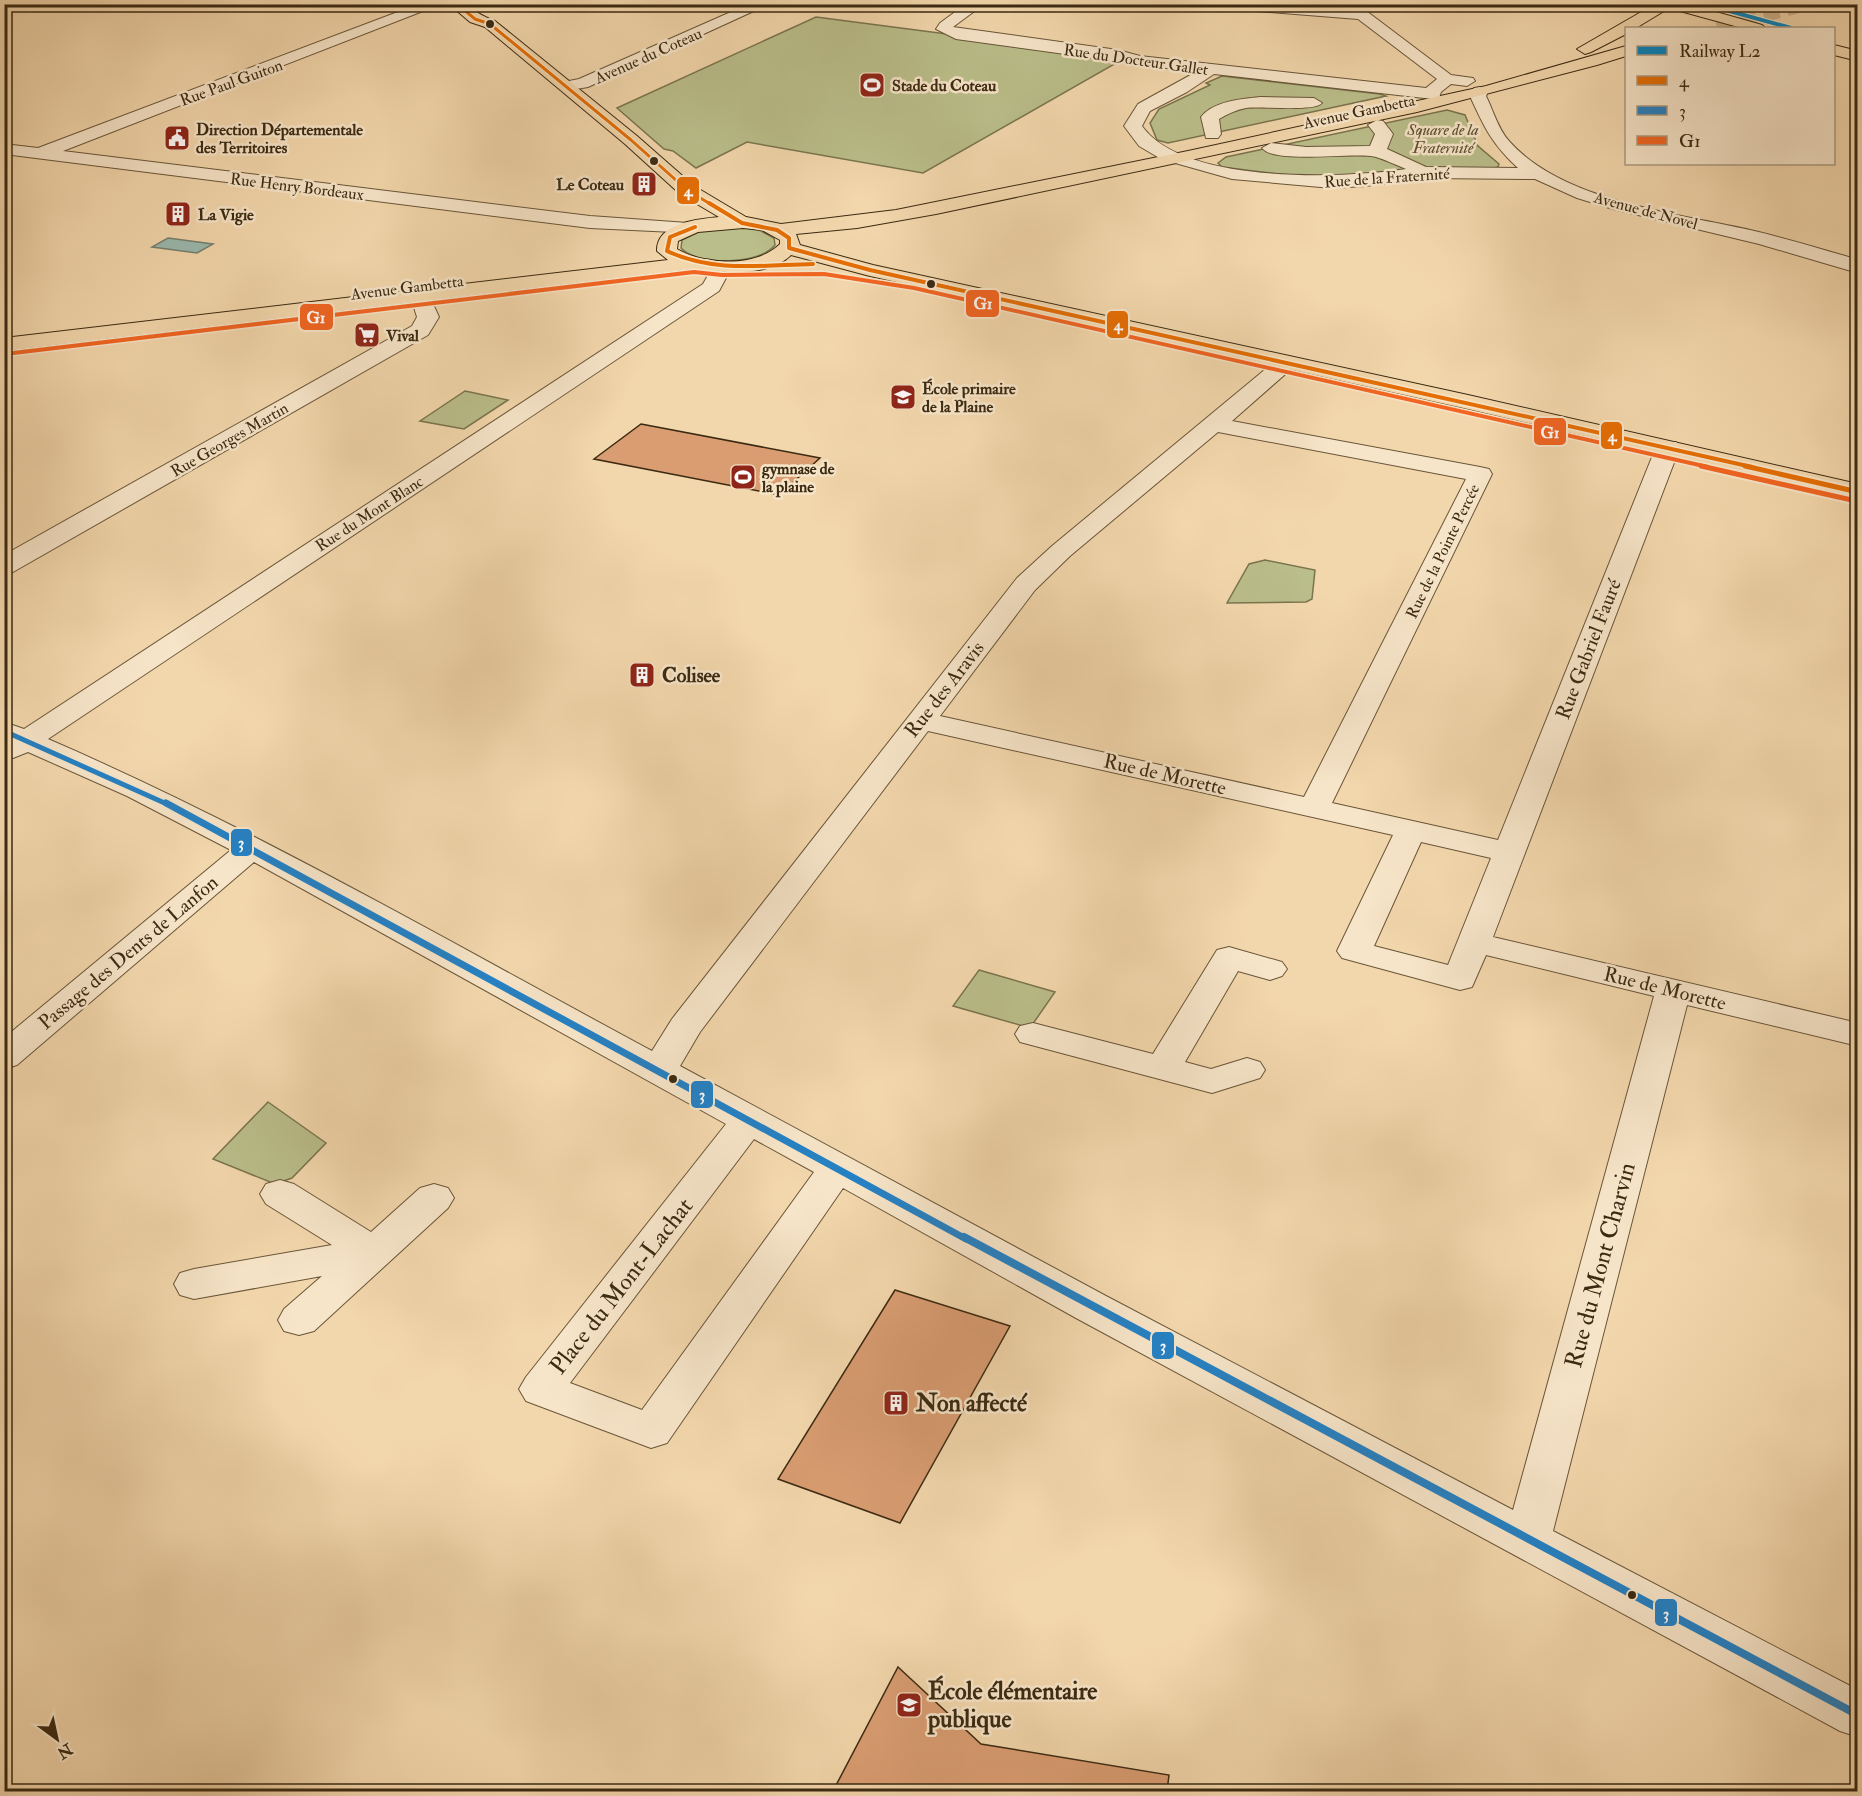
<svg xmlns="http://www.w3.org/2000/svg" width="1862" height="1796" font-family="'IM FELL Double Pica',serif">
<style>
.green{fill:#babe8a;stroke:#7a744e;stroke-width:1.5}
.water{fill:#9bb9ae;stroke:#758070;stroke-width:1.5}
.building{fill:#da9d72;stroke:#3b2a12;stroke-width:1.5}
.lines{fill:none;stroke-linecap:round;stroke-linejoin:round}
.major-tunnel{stroke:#ceb48d;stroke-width:16;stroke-dasharray:16 8;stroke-linecap:butt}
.minor-casing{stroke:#695538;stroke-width:2}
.major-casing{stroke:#3b2a12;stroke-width:2}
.minor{fill:#f7e5c9;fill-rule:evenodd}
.major{fill:#f3d7ac;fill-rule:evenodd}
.bus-1-far2-casing{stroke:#f7e5c9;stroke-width:5}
.bus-1-far1-casing{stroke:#f7e5c9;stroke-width:7}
.bus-1-casing{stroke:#f7e5c9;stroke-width:9}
.bus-2-far2-casing{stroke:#f7e5c9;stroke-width:9}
.bus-2-far1-casing{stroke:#f7e5c9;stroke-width:11}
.bus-2-casing{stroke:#f7e5c9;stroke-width:13}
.bus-3-far1-casing{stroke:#f7e5c9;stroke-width:7}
.bus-3-casing{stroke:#f7e5c9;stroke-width:9}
.bus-1-far2{stroke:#e56e04;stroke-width:3}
.bus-1-far1{stroke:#e56e04;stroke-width:4}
.bus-1{stroke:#e56e04;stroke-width:5}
.bus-2-far2{stroke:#2581c4;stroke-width:5}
.bus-2-far1{stroke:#2581c4;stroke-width:7}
.bus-2{stroke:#2581c4;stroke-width:8}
.bus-3-far1{stroke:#f26522;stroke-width:4}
.bus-3{stroke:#f26522;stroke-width:5}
.rail-1-casing{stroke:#f7e5c9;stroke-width:6}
.rail-1{stroke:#0085c4;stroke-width:4}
.bus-dot{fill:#3b2a12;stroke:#f7e5c9;stroke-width:2}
.labels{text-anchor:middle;stroke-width:5;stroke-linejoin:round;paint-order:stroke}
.far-street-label{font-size:16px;fill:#3b2a12;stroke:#f7e5c9}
.far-poi-label{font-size:16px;font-weight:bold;fill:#3b2a12;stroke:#f7e5c9;text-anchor:start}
.far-park-label{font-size:16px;font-style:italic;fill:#5b4f30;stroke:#f7e5c9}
.street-label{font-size:20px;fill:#3b2a12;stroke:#f7e5c9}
.poi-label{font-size:20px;font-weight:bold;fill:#3b2a12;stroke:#f7e5c9;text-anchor:start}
.near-street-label{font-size:24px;fill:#3b2a12;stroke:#f7e5c9}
.near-poi-label{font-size:24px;font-weight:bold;fill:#3b2a12;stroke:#f7e5c9;text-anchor:start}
.line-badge{stroke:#f7e5c9;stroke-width:2}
.badge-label{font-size:16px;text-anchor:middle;font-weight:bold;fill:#fff}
</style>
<rect width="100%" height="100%" fill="#f3d7ac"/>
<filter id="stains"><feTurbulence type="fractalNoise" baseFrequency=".00333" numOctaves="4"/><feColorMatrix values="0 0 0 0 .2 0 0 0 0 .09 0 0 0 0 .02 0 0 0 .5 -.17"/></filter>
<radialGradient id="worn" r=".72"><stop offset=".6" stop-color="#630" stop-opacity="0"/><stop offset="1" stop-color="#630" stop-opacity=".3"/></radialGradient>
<g class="green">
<path d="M816,17L1108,55L1118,62L923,173L747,142L696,168L673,151L664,149L617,108Z"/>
<path d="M1222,76L1380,94L1386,96L1168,143L1157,140L1150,123L1159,109L1210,85L1206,83Z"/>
<path d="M1447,110L1465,115L1478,146L1499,164L1498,167L1491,169L1433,167L1363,176H1293L1222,167L1218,163L1226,157Z"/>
<path d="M740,227L759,230L774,238L775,245C760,265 697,266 681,248L682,240L700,231Z"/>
<path d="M465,391L508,400L464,429L420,421Z"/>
<path d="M1265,560L1315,570L1312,599L1306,602L1227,603L1249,564Z"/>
<path d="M979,970L1055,992L1030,1028L953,1006Z"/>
<path d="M268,1102L326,1143L292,1178L275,1184L213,1159Z"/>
</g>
<path class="water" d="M168,238L213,244L197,253L152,247Z"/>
<g class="building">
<path d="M641,424L820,458L779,495L594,459Z"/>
<path d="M895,1290L1010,1326L900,1523L778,1479Z"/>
<path d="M898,1667L981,1744L1169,1775L1167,1791H833Z"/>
</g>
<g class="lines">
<path class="major-tunnel" d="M1717,27L1802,4"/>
<g class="minor-casing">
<g id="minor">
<path d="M419,4H441L63,151L590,216L688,223L698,229L695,233L590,228L4,154V144L38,148Z"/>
<path d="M749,4H769L588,87L565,91L557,86L559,83L579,79Z"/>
<path d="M966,4H984L953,27L1118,50L1140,56L1426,88L1437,79L1358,19L1219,8L1212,4H1283L1345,9L1340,4H1357L1451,75L1473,78L1475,81L1467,86L1451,84L1441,92L1439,98L1433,99L1214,74L1187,92L1150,111L1142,126C1183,184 1341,179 1406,169C1396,165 1386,160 1376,157C1355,151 1275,165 1262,148L1271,143L1306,147L1370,146L1375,134L1368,125L1377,120L1383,121L1393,134L1387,149L1426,167L1518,168C1492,144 1484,127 1470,96L1474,88L1480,87L1488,92L1486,96C1493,110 1498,129 1509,141C1562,201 1675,213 1750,230C1785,238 1818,248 1852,258L1858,260V273L1759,244L1613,209L1577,198L1535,179L1429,178L1365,186L1332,188L1232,179L1161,159L1139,146L1124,126L1138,104L1196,72L956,39L936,29L940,23Z"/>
<path d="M1260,97L1314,98L1322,103C1315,112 1261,106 1246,108C1236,110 1227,114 1219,119L1221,134L1218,138H1206L1201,117C1213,101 1242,99 1260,97Z"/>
<path d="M707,259L714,261L727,276L719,291L48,739C256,829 453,944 652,1051L672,1019L1017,578L1052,546L1279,358H1295L1298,363L1232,421L1480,467L1489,469L1492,474L1332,803L1498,840L1656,447L1660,442H1676L1680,447L1493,937L1858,1023V1046L1687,1005L1553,1531L1858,1690V1737L1840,1731L1076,1318L843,1188L667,1443L651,1448L526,1401L519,1389L526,1377L726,1124L254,862L17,1065L4,1069V1038L231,850L127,796L28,752L13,758L4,756V722L24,729L703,284L707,277L697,265L700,261ZM1218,432L1466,479L1304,797L940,716L1035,590L1070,556ZM928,731L1393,835L1337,951L1342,958L1460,990L1472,987L1486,955L1654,996L1513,1510L1106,1296L680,1066L700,1032ZM1421,842L1491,858L1448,965L1374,946ZM754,1139L814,1172L642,1410L570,1383Z"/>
<path d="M420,289L427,291L439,317L428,335L13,572L4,574V555L412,326L417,317L410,295L413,291Z"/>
<path d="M1229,947L1282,962L1287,969L1282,976L1270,980L1238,971L1185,1062L1211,1069L1247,1058L1260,1062L1265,1070L1260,1078L1212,1093L1020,1042L1015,1034L1020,1026L1033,1023L1153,1054L1217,950Z"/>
<path d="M280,1180L294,1184L371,1232L420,1188L434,1184L448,1188L454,1198L448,1208L314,1331L299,1335L284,1331L278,1320L284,1309L322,1276L194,1299L180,1295L174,1284L180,1273L194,1269L332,1245L266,1204L260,1194L266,1184Z"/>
</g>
</g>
<g class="major-casing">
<g id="major">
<path d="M449,4C471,4 475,14 495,21L637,136L694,186L746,217L781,224L896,210L1188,151L1486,86L1626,46V56L1597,65L1417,112L936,214L857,228L796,234L800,245L873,265L1468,395L1858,484V499L1468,409L870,276L791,255C769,277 723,273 694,269L4,351V338L668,260L657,251C656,223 698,219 719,217L680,194L625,144L485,27L470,22ZM743,228L762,230L780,240V244C756,268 704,265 677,249L678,241L698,232Z"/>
<path d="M1655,4H1688L1762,25L1765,28H1742L1669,8L1636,28H1626V34L1591,52L1585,54L1577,49Z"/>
<path d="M1834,45L1858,51V61L1834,55Z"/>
</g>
</g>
<use href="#minor" class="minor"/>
<use href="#major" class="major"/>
<g class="bus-1-far2-casing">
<path id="bus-1-far2" d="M457,4L475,19L490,24L631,140L687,190L712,205"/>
</g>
<g class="bus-1-far1-casing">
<g id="bus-1-far1">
<path d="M709,203L742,223L777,230L789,238V248L870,270L1752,467"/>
<path d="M695,227L670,237L667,251C714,273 763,265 813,264"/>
</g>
</g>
<g class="bus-1-casing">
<path id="bus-1" d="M1745,466L1858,492"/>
</g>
<g class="bus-2-far2-casing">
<path id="bus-2-far2" d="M4,731L169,805"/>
</g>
<g class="bus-2-far1-casing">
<path id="bus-2-far1" d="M166,803L966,1239"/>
</g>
<g class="bus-2-casing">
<path id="bus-2" d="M964,1237L1858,1715"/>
</g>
<g class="bus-3-far1-casing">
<path id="bus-3-far1" d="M5,354L694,272L722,275L824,274L914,288L1708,467"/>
</g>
<g class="bus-3-casing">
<path id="bus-3" d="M1701,466L1856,501"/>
</g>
<use href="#bus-1-far2" class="bus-1-far2"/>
<use href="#bus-1-far1" class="bus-1-far1"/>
<use href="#bus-1" class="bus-1"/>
<use href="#bus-2-far2" class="bus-2-far2"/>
<use href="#bus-2-far1" class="bus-2-far1"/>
<use href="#bus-2" class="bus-2"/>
<use href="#bus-3-far1" class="bus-3-far1"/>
<use href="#bus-3" class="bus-3"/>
<g class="rail-1-casing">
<path id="rail-1" d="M1704,4L1791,28"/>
</g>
<use href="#rail-1" class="rail-1"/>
</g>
<defs>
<g id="stadium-square" transform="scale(1.35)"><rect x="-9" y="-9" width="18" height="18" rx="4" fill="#8f2418" stroke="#f7e5c9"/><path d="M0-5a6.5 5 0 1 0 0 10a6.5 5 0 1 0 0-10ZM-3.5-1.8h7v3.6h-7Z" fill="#fff"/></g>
<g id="civic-square" transform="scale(1.35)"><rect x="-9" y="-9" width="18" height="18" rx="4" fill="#8f2418" stroke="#f7e5c9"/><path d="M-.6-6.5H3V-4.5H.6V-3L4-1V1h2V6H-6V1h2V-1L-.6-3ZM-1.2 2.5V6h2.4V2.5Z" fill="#fff"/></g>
<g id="building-square" transform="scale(1.35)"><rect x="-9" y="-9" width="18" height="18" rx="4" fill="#8f2418" stroke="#f7e5c9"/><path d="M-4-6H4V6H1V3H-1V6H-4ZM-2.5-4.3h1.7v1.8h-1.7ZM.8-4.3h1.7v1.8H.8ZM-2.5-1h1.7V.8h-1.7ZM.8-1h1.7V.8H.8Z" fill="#fff"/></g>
<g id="supermarket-square" transform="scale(1.35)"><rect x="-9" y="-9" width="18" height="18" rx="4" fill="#8f2418" stroke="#f7e5c9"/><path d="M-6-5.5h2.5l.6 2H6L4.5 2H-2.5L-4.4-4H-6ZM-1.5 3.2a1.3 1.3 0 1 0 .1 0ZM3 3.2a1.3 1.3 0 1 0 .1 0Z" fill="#fff"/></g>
<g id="school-square" transform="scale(1.35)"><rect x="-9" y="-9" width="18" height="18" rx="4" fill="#8f2418" stroke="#f7e5c9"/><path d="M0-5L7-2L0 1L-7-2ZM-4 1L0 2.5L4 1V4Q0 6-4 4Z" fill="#fff"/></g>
</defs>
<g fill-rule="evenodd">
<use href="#stadium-square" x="872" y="85"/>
<use href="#civic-square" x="177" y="138"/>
<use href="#building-square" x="644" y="184"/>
<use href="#building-square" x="178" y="214"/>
<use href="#supermarket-square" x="367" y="335"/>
<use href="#school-square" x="903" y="397"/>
<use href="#stadium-square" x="743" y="477"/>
<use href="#building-square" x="642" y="675"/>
<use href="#building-square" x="896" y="1403"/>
<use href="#school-square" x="909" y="1705"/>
</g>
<g class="bus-dot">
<circle cx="490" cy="24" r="5"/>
<circle cx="654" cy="161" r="5"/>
<circle cx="931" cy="284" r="5"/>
<circle cx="673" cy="1079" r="5"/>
<circle cx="1632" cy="1595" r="5"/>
</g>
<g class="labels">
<g class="far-street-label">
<text transform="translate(648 55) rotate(-24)" y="6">Avenue du Coteau</text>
<text transform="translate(1136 59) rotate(8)" y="6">Rue du Docteur Gallet</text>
<text transform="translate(231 82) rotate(-20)" y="6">Rue Paul Guiton</text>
<text transform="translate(1359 111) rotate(-12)" y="6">Avenue Gambetta</text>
<text transform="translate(1387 177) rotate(-4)" y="6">Rue de la Fraternité</text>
<text transform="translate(297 186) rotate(7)" y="6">Rue Henry Bordeaux</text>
<text transform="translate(1646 210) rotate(15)" y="6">Avenue de Novel</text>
<text transform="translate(407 287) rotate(-7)" y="6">Avenue Gambetta</text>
<text transform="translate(229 439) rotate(-30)" y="6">Rue Georges Martin</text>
<text transform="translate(369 513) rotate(-33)" y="6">Rue du Mont Blanc</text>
<text transform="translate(1442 551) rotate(-64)" y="6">Rue de la Pointe Percée</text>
</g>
<g class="far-poi-label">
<text x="892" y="91">Stade du Coteau</text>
<text x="196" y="135">Direction Départementale<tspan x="196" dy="18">des Territoires</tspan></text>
<text x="624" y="190" text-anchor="end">Le Coteau</text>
<text x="198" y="220">La Vigie</text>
<text x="386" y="341">Vival</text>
<text x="922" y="394">École primaire<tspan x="922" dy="18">de la Plaine</tspan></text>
<text x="762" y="474">gymnase de<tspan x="762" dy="18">la plaine</tspan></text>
</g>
<g class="far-park-label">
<text x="1443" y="135">Square de la<tspan x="1443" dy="18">Fraternité</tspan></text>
</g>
<g class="street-label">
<text transform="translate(1588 649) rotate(-69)" y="7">Rue Gabriel Fauré</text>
<text transform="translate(944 689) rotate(-52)" y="7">Rue des Aravis</text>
<text transform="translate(1165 774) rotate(13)" y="7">Rue de Morette</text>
<text transform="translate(128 952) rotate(-40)" y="7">Passage des Dents de Lanfon</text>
<text transform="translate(1665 988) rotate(14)" y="7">Rue de Morette</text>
</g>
<g class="poi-label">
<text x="662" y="682">Colisee</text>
</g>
<g class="near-street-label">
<text transform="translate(1600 1265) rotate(-75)" y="8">Rue du Mont Charvin</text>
<text transform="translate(621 1286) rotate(-52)" y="8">Place du Mont-Lachat</text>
</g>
<g class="near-poi-label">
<text x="916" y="1411">Non affecté</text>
<text x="928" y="1699">École élémentaire<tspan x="928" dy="28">publique</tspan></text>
</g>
</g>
<g class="line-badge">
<rect x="676" y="176" width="24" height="29" rx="6" fill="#e56e04"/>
<rect x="965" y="289" width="35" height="29" rx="6" fill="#f26522"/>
<rect x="299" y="303" width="35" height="28" rx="6" fill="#f26522"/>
<rect x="1106" y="310" width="23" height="29" rx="6" fill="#e56e04"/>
<rect x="1533" y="417" width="34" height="29" rx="6" fill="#f26522"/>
<rect x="1600" y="421" width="23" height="29" rx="6" fill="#e56e04"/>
<rect x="230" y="828" width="23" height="29" rx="6" fill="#2581c4"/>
<rect x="690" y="1080" width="24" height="29" rx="6" fill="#2581c4"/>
<rect x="1151" y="1331" width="24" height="29" rx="6" fill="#2581c4"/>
<rect x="1654" y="1598" width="24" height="29" rx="6" fill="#2581c4"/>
</g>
<g class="badge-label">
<text x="688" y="196">4</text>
<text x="983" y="309">G1</text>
<text x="316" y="323">G1</text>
<text x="1118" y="330">4</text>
<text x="1550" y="438">G1</text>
<text x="1612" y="441">4</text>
<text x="241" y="848">3</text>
<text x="702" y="1100">3</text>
<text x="1163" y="1351">3</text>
<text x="1666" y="1619">3</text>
</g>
<rect width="1862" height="1796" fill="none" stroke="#f3d7ac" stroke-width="24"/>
<rect x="6" y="6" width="1850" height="1784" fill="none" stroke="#3b2a12" stroke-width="3"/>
<rect x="12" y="12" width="1838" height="1772" fill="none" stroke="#3b2a12" stroke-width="1.5"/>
<rect x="1625" y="27" width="210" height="138" fill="#f7e5c9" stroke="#ac9a80" stroke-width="1.5"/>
<rect x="1637" y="46" width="30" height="9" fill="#0085c4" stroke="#ac9a80" stroke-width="1.5"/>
<text x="1679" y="57" font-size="18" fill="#3b2a12">Railway L2</text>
<rect x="1637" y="76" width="30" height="9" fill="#e56e04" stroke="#ac9a80" stroke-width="1.5"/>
<text x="1679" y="87" font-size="18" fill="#3b2a12">4</text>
<rect x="1637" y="106" width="30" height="9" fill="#2581c4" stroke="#ac9a80" stroke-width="1.5"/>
<text x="1679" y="117" font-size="18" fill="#3b2a12">3</text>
<rect x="1637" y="136" width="30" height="9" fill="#f26522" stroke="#ac9a80" stroke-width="1.5"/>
<text x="1679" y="147" font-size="18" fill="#3b2a12">G1</text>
<g transform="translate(57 1739) rotate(147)" stroke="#f7e5c9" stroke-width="4.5" paint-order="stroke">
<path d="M0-4.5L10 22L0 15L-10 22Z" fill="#3b2a12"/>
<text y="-9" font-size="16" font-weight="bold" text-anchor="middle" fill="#3b2a12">N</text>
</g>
<rect width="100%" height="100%" filter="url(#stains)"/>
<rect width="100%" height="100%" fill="url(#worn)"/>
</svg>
